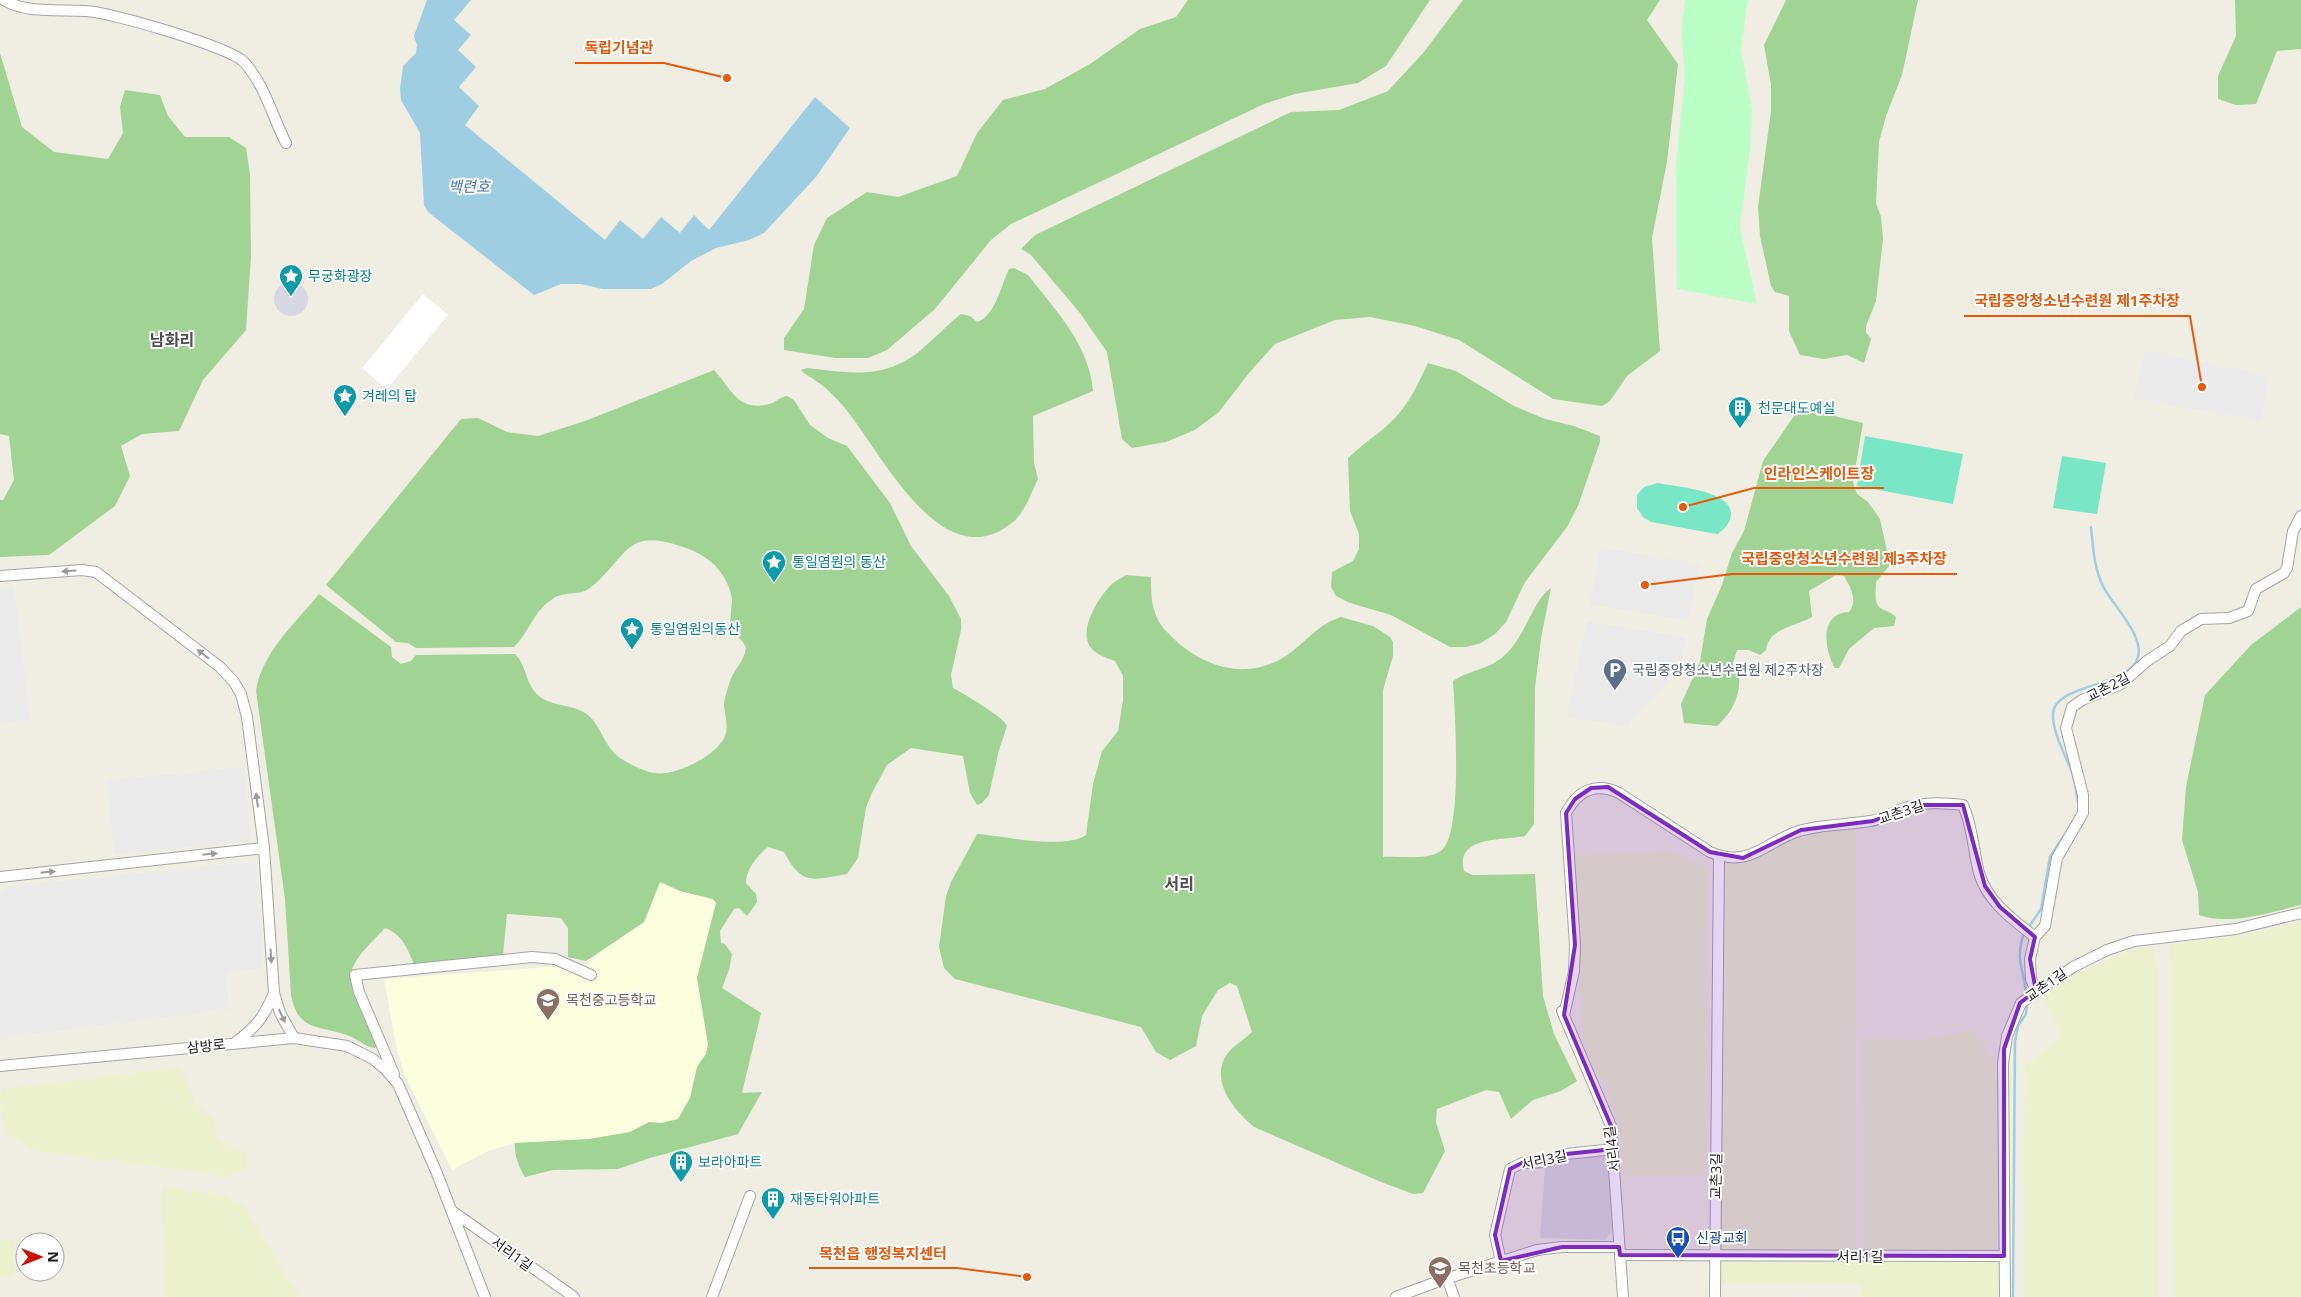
<svg xmlns="http://www.w3.org/2000/svg" width="2301" height="1297" font-family="'Open Sans','Noto Sans KR',sans-serif">
<style>
.residential{fill:#dcdbdb}
.education{fill:#fcffdd}
.farmland{fill:#ebf1cc}
.forest{fill:#a1d494}
.park{fill:#bbffc6}
.pitch{fill:#79e7c5}
.parking{fill:#eaeaea}
.plaza{fill:#d8d7e6}
.water{fill:#9fcee2}
.pier{fill:#fff}
.lines{fill:none;stroke-linecap:round;stroke-linejoin:round}
.stream{stroke:#9fcee2;stroke-width:2.5}
.minor-casing{stroke:#a5a5a5;stroke-width:12}
.minor{stroke:#fff;stroke-width:10}
.oneway{fill:#9a9a9a}
.marked{fill:#7b2cbf;fill-opacity:0.2;stroke:#7b2cbf;stroke-width:4;stroke-linejoin:round}
.labels{text-anchor:middle;stroke-width:4;stroke-linejoin:round;paint-order:stroke}
.culture-label{font-size:14px;fill:#0d838f;stroke:#fff;text-anchor:start}
.service-label{font-size:14px;fill:#4e5e75;stroke:#fff;text-anchor:start}
.street-label{font-size:14px;fill:#1e1e1e;stroke:#fff}
.education-label{font-size:14px;fill:#785e54;stroke:#fff;text-anchor:start}
.transit-label{font-size:14px;fill:#164399;stroke:#fff;text-anchor:start}
.water-label{font-size:15px;font-style:italic;fill:#4173b7;stroke:#fff}
.quarter-label{font-size:16px;font-weight:bold;fill:#515151;stroke:#fff}
.leader{fill:none;stroke:#e8590c;stroke-width:2}
.callout-dot{fill:#e8590c;stroke:#fff;stroke-width:2}
.callout-label{font-size:15px;text-anchor:middle;font-weight:bold;fill:#e8590c;stroke:#fff;stroke-width:4;stroke-linejoin:round;paint-order:stroke}
</style>
<rect width="100%" height="100%" fill="#f0ede3"/>
<path class="residential" d="M1610,1154L1612,1231L1605,1240L1540,1238L1545,1164L1566,1158Z"/>
<path class="education" d="M660,882L680,891L713,899L716,903L697,978L708,1044L706,1054L697,1067L690,1098L678,1119L661,1123L649,1122L630,1132L589,1139L515,1143L488,1151L452,1170L405,1076L397,1051L384,979L588,964L606,948L644,922Z"/>
<g class="farmland">
<path d="M1851,828L1856,832V1252L1720,1254L1722,866L1726,861L1801,835Z"/>
<path d="M1671,851L1708,868L1706,1175L1624,1177L1618,1119L1607,1091L1583,1041L1572,854Z"/>
<path d="M2301,922V1297H2173L2171,944L2247,935Z"/>
<path d="M2153,946L2157,969V1297H2024L2025,1066L2061,1036L2043,998L2062,982L2129,951Z"/>
<path d="M1971,1031L1983,1042L1993,1062L2000,1091L1998,1239L1993,1248L1986,1250L1863,1252L1862,1038L1918,1040Z"/>
<path d="M176,1068L185,1076L196,1105L213,1119L219,1141L246,1153L247,1167L228,1176L35,1151L6,1132L0,1102L2,1089Z"/>
<path d="M162,1187L225,1195L244,1206L300,1297H165Z"/>
<path d="M0,1240H13L14,1276H0Z"/>
<path d="M1719,1262H1999L2000,1297H1861V1284L1719,1283Z"/>
</g>
<g class="forest">
<path d="M1188,0H1430L1386,66L1358,83L1295,94L1264,104L1011,224L991,240L935,309L887,350L868,358H835L784,350V338L804,309L814,245L827,218L867,192L898,197L957,176L977,133L1003,100L1045,89L1090,64L1140,29L1176,17Z"/>
<path d="M1463,0H1660L1647,20L1678,64L1667,162L1652,238L1660,351L1627,376L1610,401L1602,406L1553,399L1459,340L1415,326L1370,317L1335,320L1275,344L1249,373L1219,412L1195,430L1166,442L1132,448L1122,439L1107,352L1080,313L1031,255L1021,249L1035,235L1291,112L1339,110L1388,91L1424,52Z"/>
<path d="M1786,0H1918L1902,75L1886,116L1879,142L1876,203L1881,217L1883,239L1876,301L1866,326V332L1871,339L1864,363L1847,355L1824,359L1800,355L1789,331V296L1775,292L1771,286L1760,236L1758,207L1771,111V85L1764,45Z"/>
<path d="M2235,0H2301V49L2277,51L2256,104L2236,105L2218,99V76L2236,36Z"/>
<path d="M0,53L22,127L54,152L108,159L123,133L120,107L125,90L160,95L168,116L185,137H229L246,148L250,174L251,256L246,330L203,380L179,431L142,434L121,446L130,476L115,506L49,555L0,557V500H3L14,480L9,436L0,434Z"/>
<path d="M1014,268L1028,275C1056,311 1089,344 1093,391L1033,416L1034,463L1038,479C1031,493 1025,512 1013,522C942,581 881,451 844,407C836,398 826,387 816,381C811,377 805,375 801,370L807,368C850,373 885,380 921,350C935,338 947,325 961,314L970,316L977,322C995,317 1001,285 1009,269Z"/>
<path d="M1428,363L1456,371L1514,406L1545,419L1574,426L1600,436V442L1578,506L1567,527L1525,582L1506,622L1495,634L1481,643L1466,647H1450L1391,615L1350,603L1336,596L1331,587L1332,572L1353,561L1359,549V534L1350,511L1348,458C1362,444 1379,434 1393,420C1409,404 1418,384 1428,363Z"/>
<path d="M714,370C732,389 737,412 770,404C776,402 780,397 787,396L794,400L810,425L828,438L847,446L890,503L911,546L949,596L961,619V630L951,675L953,688C964,694 1005,718 1007,726L999,750L989,795L982,803L977,805L970,793L963,756L911,748L887,765L872,793L866,807L858,858L847,874C812,880 802,886 784,852L768,847C757,856 746,869 746,883L756,894L757,902L747,916L739,908L734,909L720,931L721,943L725,944L732,954L729,970L722,988L761,1013L742,1093L762,1092L738,1134L650,1158L618,1169L553,1170L525,1177C519,1167 514,1156 515,1143L589,1139L630,1132L649,1122L661,1123L678,1119L690,1098L697,1067L706,1054L708,1044L697,978L716,903L713,899L680,891L660,882L644,922L586,961L568,957V928L561,918L507,914L503,955L414,964C407,948 402,934 385,928C374,941 353,957 351,975C349,992 371,1029 378,1045L375,1048C364,1047 357,1038 347,1035C317,1025 298,1031 291,995L285,899L256,691C262,652 295,624 319,594L391,647L392,657L401,664L411,661L416,655L515,654C527,665 525,685 539,696C553,707 571,704 585,713C601,723 603,746 620,758C629,764 643,771 654,773C675,777 721,754 726,733C728,724 725,715 724,706C724,699 727,691 729,684C733,669 744,663 746,648C743,640 736,636 733,630C728,621 732,609 732,600C731,589 725,577 718,569C712,560 694,550 683,547C625,526 628,557 590,588C580,596 565,591 554,598C532,612 531,630 514,647L416,648L408,643L396,642L326,585L461,419L478,418L507,432L538,436L585,421Z"/>
<path d="M1802,412H1818L1863,423L1853,482L1857,494L1868,502L1880,519L1890,565L1876,582C1876,590 1873,605 1882,609C1888,612 1890,612 1896,617L1894,626L1874,628L1849,649L1839,668H1835C1824,650 1819,613 1849,612C1858,600 1851,588 1844,576L1836,575L1809,591L1812,617C1794,627 1769,628 1766,650L1760,655L1749,650H1737L1733,663V670L1739,677C1741,696 1731,714 1717,726L1684,723L1681,704L1700,662L1707,619L1722,585L1732,553L1744,531L1763,461L1794,416Z"/>
<path d="M1126,575L1151,577C1151,594 1151,607 1159,622C1162,627 1167,632 1171,636C1199,664 1238,679 1275,662C1300,651 1314,625 1341,617L1373,626L1390,637L1393,642V656L1383,690V857C1400,856 1429,861 1442,850C1463,832 1455,711 1453,681C1473,668 1490,671 1508,652C1526,633 1534,599 1551,588L1541,638L1535,688L1534,824L1525,836C1503,841 1455,835 1464,871L1472,875L1535,874L1543,996L1554,1034L1577,1081L1561,1091L1533,1100L1511,1119L1499,1092L1486,1090L1437,1109L1436,1122L1445,1151L1423,1193L1413,1194L1381,1182L1254,1127C1236,1112 1212,1085 1224,1059C1229,1048 1244,1040 1252,1032L1237,986L1230,983L1218,990L1202,1016L1196,1046L1170,1060L1156,1052L1141,1027L955,979L944,968L939,947L946,896L951,882L977,834C1005,836 1064,850 1086,835L1093,784L1102,751L1118,731L1123,700V676L1115,661C1107,658 1097,655 1091,648C1078,631 1097,600 1109,587C1113,582 1120,579 1126,575Z"/>
<path d="M2301,607V905C2270,912 2231,926 2199,915L2198,892L2182,840L2186,787L2205,695L2251,645Z"/>
</g>
<path class="park" d="M1685,0H1748L1741,50L1752,110L1751,141L1740,228L1757,304L1677,289L1676,165L1685,76L1681,31Z"/>
<g class="pitch">
<path d="M1865,436L1963,454L1953,504L1857,486Z"/>
<path d="M2062,456L2106,463L2097,514L2053,508Z"/>
<path d="M1658,483C1676,487 1733,490 1731,515C1730,524 1724,529 1718,534L1711,533L1651,522L1643,517L1637,508V495L1644,487Z"/>
</g>
<g class="parking">
<path d="M2145,350L2269,376L2260,421L2134,398Z"/>
<path d="M1600,547L1699,565L1688,621L1590,604Z"/>
<path d="M14,587L30,721L0,724V589Z"/>
<path d="M1587,621L1686,638L1680,667L1630,721L1629,727L1567,716Z"/>
<path d="M244,767L251,841L114,854L107,781Z"/>
<path d="M255,862L263,968L226,973L229,1009L0,1038V894L5,887Z"/>
</g>
<circle class="plaza" cx="291" cy="299" r="17"/>
<path class="water" d="M427,0H471L454,20L471,35L458,50L476,67L459,87L479,106L465,125L605,240L620,220L643,239L661,217L680,233L694,215L709,230L815,97L850,128L816,177L764,233L749,240L716,248L691,261L662,284L651,289H602L581,284H561L534,295L428,212L424,205L420,133L401,100L400,89L403,66L416,53L417,45L414,36Z"/>
<path class="pier" d="M423,294L448,315L387,389L362,368Z"/>
<g class="lines">
<g class="stream">
<path d="M2078,802C2076,793 2075,781 2072,772C2066,757 2052,731 2053,714C2054,683 2129,688 2138,657C2144,634 2112,605 2103,586C2094,568 2093,547 2091,527"/>
<path d="M2028,928L2041,909L2050,857L2071,825"/>
<path d="M2024,933C2014,962 2025,970 2026,995"/>
<path d="M2013,1297L2015,1041L2018,1026L2026,1014L2027,1003"/>
</g>
<g class="minor-casing">
<g id="minor">
<path d="M4,0C26,14 61,9 86,11C110,12 230,47 244,62C265,85 272,116 286,143"/>
<path d="M0,576L82,570L96,572L220,667L234,682L241,694L247,717L264,848"/>
<path d="M0,877L264,848L274,993C264,1017 257,1026 236,1042"/>
<path d="M2036,991L2031,979L2030,959L2035,937L2045,926L2057,858L2083,813V795L2066,728L2072,707L2082,700L2121,684L2147,661L2170,646L2181,631L2201,619L2229,618L2248,611L2256,589L2284,573L2287,568L2293,531L2301,516"/>
<path d="M274,993L280,1013L294,1038"/>
<path d="M1562,1011L1611,1126L1623,1297"/>
<path d="M1564,1015L1574,971L1575,945L1566,813C1578,790 1596,782 1619,793L1710,852C1751,869 1764,842 1799,831C1821,824 1847,825 1870,821C1880,820 1890,814 1899,810C1921,802 1940,802 1963,805C1973,827 1973,850 1979,873C1987,901 2013,920 2035,937"/>
<path d="M0,1066L294,1038L347,1046L373,1059L386,1070L398,1084L436,1171L485,1297"/>
<path d="M394,1074L359,992L355,975L532,957L555,959L591,975"/>
<path d="M452,1211L574,1297"/>
<path d="M1620,1255L2004,1256"/>
<path d="M1501,1261L1495,1235L1510,1169L1522,1163L1545,1162L1566,1154L1614,1149"/>
<path d="M1447,1278L1454,1297"/>
<path d="M712,1297L750,1196"/>
<path d="M1396,1297L1442,1280L1537,1250L1562,1247H1619"/>
<path d="M1715,1297L1719,856"/>
<path d="M2005,1297L2003,1063L2007,1036L2021,1003L2073,967L2107,950L2134,941L2236,929L2301,913"/>
</g>
</g>
<use href="#minor" class="minor"/>
</g>
<defs><path id="oneway-solid" d="M-6-.8H1V-3.2L6.5 0L1 3.2V.8H-6Z" transform="scale(1.25)"/></defs>
<g class="oneway">
<use href="#oneway-solid" transform="translate(69 571) rotate(176)"/>
<use href="#oneway-solid" transform="translate(203 654) rotate(-142)"/>
<use href="#oneway-solid" transform="translate(257 800) rotate(-97)"/>
<use href="#oneway-solid" transform="translate(210 854) rotate(-6)"/>
<use href="#oneway-solid" transform="translate(48 872) rotate(-6)"/>
<use href="#oneway-solid" transform="translate(271 956) rotate(86)"/>
<use href="#oneway-solid" transform="translate(282 1016) rotate(65)"/>
</g>
<path class="marked" d="M1608,787L1710,852L1743,858L1801,830L1873,821L1916,805H1963L1985,886L2000,907L2035,937L2030,959L2036,991L2020,1003L2004,1049V1256L1620,1255L1619,1247H1562L1501,1261L1495,1235L1510,1169L1522,1163L1545,1162L1566,1154L1614,1149L1611,1126L1564,1015L1575,945L1566,813L1575,799L1591,788Z"/>
<defs>
<g id="sight-pin" transform="scale(1.25)"><path d="M0 17L-7.5 6A9.5 9.5 0 1 1 7.5 6Z" fill="#0f9aa8" stroke="#fff"/><path d="M0-6L1.8-2.2L6-1.7L2.9 1.2L3.7 5.4L0 3.3L-3.7 5.4L-2.9 1.2L-6-1.7L-1.8-2.2Z" fill="#fff"/></g>
<g id="building-pin" transform="scale(1.25)"><path d="M0 17L-7.5 6A9.5 9.5 0 1 1 7.5 6Z" fill="#0f9aa8" stroke="#fff"/><path d="M-4-6H4V6H1V3H-1V6H-4ZM-2.5-4.3h1.7v1.8h-1.7ZM.8-4.3h1.7v1.8H.8ZM-2.5-1h1.7V.8h-1.7ZM.8-1h1.7V.8H.8Z" fill="#fff"/></g>
<g id="parking-pin" transform="scale(1.25)"><path d="M0 17L-7.5 6A9.5 9.5 0 1 1 7.5 6Z" fill="#5c6f8a" stroke="#fff"/><path d="M-3.5-5.5H1a3.5 3.5 0 0 1 0 7H-1V5.5H-3.5ZM-1-3.4V-.6H.8a1.4 1.4 0 0 0 0-2.8Z" fill="#fff"/></g>
<g id="school-pin" transform="scale(1.25)"><path d="M0 17L-7.5 6A9.5 9.5 0 1 1 7.5 6Z" fill="#8d6e63" stroke="#fff"/><path d="M0-5L7-2L0 1L-7-2ZM-4 1L0 2.5L4 1V4Q0 6-4 4Z" fill="#fff"/></g>
<g id="bus-pin" transform="scale(1.25)"><path d="M0 17L-7.5 6A9.5 9.5 0 1 1 7.5 6Z" fill="#1a4fb4" stroke="#fff"/><path d="M-5-6H5V4H4V6H2V4H-2V6H-4V4H-5ZM-3.5-4V0h7V-4ZM-3.5 1.2v1.5H-2V1.2ZM2 1.2v1.5H3.5V1.2Z" fill="#fff"/></g>
</defs>
<g fill-rule="evenodd">
<use href="#sight-pin" x="291" y="276"/>
<use href="#sight-pin" x="345" y="396"/>
<use href="#building-pin" x="1740" y="408"/>
<use href="#sight-pin" x="774" y="562"/>
<use href="#sight-pin" x="632" y="629"/>
<use href="#parking-pin" x="1615" y="670"/>
<use href="#school-pin" x="548" y="1000"/>
<use href="#building-pin" x="681" y="1162"/>
<use href="#building-pin" x="773" y="1199"/>
<use href="#bus-pin" x="1678" y="1238"/>
<use href="#school-pin" x="1440" y="1268"/>
</g>
<g class="labels">
<g class="culture-label">
<text x="308" y="281">무궁화광장</text>
<text x="362" y="401">겨레의 탑</text>
<text x="1758" y="413">천문대도예실</text>
<text x="792" y="567">통일염원의 동산</text>
<text x="650" y="634">통일염원의동산</text>
<text x="698" y="1167">보라아파트</text>
<text x="790" y="1204">재동타워아파트</text>
</g>
<g class="service-label">
<text x="1632" y="675">국립중앙청소년수련원 제2주차장</text>
</g>
<g class="street-label">
<text transform="translate(2108 687) rotate(-27)" y="5">교촌2길</text>
<text transform="translate(1901 812) rotate(-18)" y="5">교촌3길</text>
<text transform="translate(2046 985) rotate(-35)" y="5">교촌1길</text>
<text transform="translate(206 1046) rotate(-6)" y="5">삼방로</text>
<text transform="translate(1612 1149) rotate(-97)" y="5">서리4길</text>
<text transform="translate(1544 1160) rotate(-12)" y="5">서리3길</text>
<text transform="translate(1716 1176) rotate(-89)" y="5">교촌3길</text>
<text transform="translate(512 1254) rotate(36)" y="5">서리1길</text>
<text x="1860" y="1262">서리1길</text>
</g>
<g class="education-label">
<text x="566" y="1005">목천중고등학교</text>
<text x="1458" y="1273">목천초등학교</text>
</g>
<g class="transit-label">
<text x="1696" y="1243">신광교회</text>
</g>
<g class="water-label">
<text x="469" y="192">백련호</text>
</g>
<g class="quarter-label">
<text x="172" y="346">남화리</text>
<text x="1179" y="890">서리</text>
</g>
</g>
<path class="leader" d="M727 78L664 63H575M2202 387L2190 316H1964M1683 507L1754 488H1884M1645 585L1732 574H1957M1027 1277L957 1268H809"/>
<g class="callout-dot">
<circle cx="727" cy="78" r="5"/>
<circle cx="2202" cy="387" r="5"/>
<circle cx="1683" cy="507" r="5"/>
<circle cx="1645" cy="585" r="5"/>
<circle cx="1027" cy="1277" r="5"/>
</g>
<g class="callout-label">
<text x="619" y="53">독립기념관</text>
<text x="2077" y="306">국립중앙청소년수련원 제1주차장</text>
<text x="1819" y="479">인라인스케이트장</text>
<text x="1844" y="564">국립중앙청소년수련원 제3주차장</text>
<text x="883" y="1259">목천읍 행정복지센터</text>
</g>
<g transform="translate(40 1257) rotate(90)"><circle r="24" fill="#ffffff" stroke="#a5a5a5"/>
<path d="M0-4L9 19L0 12L-9 19Z" fill="#cc1000"/>
<text y="-8" font-size="14" font-weight="bold" text-anchor="middle" fill="#1e1e1e">N</text>
</g>
</svg>
